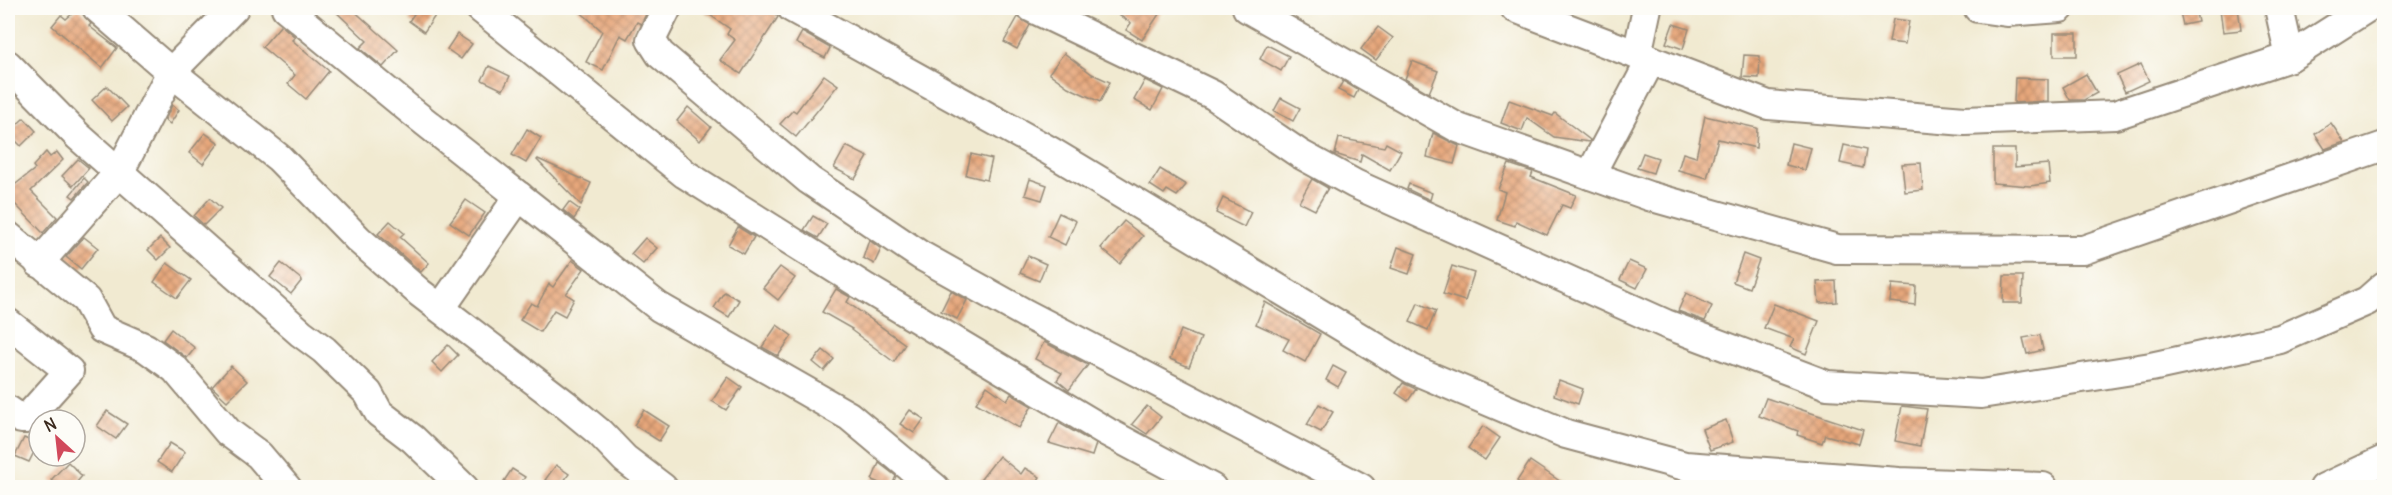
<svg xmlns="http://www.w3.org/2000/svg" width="2392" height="495" font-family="Delius,sans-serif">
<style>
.building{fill:url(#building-cross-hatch)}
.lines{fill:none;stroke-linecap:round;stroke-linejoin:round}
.minor-casing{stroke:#968a78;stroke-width:32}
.minor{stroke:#fff;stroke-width:28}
</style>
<defs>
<pattern id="building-cross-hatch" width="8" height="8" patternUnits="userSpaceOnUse" patternTransform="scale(1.5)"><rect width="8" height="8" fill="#e7a77c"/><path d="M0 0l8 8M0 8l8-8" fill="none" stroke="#bc8865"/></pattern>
</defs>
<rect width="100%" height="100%" fill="#fdfcf7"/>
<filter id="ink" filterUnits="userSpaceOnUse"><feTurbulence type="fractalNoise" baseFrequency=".0167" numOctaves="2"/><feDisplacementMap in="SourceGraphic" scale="12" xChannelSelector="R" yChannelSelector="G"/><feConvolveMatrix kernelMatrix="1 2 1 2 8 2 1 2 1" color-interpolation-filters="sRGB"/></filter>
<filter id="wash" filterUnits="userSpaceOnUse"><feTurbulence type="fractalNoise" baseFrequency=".008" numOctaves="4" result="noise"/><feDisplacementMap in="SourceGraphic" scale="24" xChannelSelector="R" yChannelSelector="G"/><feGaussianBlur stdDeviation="1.35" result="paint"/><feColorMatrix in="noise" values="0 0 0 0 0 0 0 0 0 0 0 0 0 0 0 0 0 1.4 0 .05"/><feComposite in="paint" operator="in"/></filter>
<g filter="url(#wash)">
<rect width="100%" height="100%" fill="#f1ead1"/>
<g id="blocks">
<g class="building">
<path d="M79,8L91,24L89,26L117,48L102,68L52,26L61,15L66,19Z"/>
<path d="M332,8H351L398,50L383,67L360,48L367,41Z"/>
<path d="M418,8H429L437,13L424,32L409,21Z"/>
<path d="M576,8H649L641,24L637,22L627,39L620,35L603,70L586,62L602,31Z"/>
<path d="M700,8H770L778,17L741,74L720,60L735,40L727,34L730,29Z"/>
<path d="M1108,8H1163L1142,40L1126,30L1131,23Z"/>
<path d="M2179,8H2195L2198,22L2183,25Z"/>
<path d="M2238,8L2241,30L2223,32L2220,9Z"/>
<path d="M1018,17L1030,25L1017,49L1004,42Z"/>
<path d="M1893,19L1909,21L1905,44L1889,42Z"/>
<path d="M1673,24L1689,29L1683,49L1666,43Z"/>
<path d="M281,25L295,37L292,40L329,71L306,99L288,84L295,75L262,47Z"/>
<path d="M1378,27L1393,38L1376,60L1361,49Z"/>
<path d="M802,32L830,48L825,58L796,43Z"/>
<rect x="2054" y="33" width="23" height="23"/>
<path d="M457,34L472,44L461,59L447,49Z"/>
<path d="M1267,45L1289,56L1281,71L1260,59Z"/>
<path d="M1064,53L1092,74L1110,82L1100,102L1068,87L1049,73Z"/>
<path d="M1744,55L1760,56L1759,78L1742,77Z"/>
<path d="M1412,61L1438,71L1429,93L1405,79Z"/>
<path d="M2141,64L2149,81L2125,92L2117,75Z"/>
<path d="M489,66L510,76L503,90L482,80Z"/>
<path d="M2086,74L2097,93L2084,100H2070L2063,87Z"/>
<path d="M824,75L838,85L796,137L780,124L793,110L796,112Z"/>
<path d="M2015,78L2048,79V101L2014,103Z"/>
<path d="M1145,80L1163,89L1152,110L1134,100Z"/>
<path d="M1343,81L1358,90L1354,98L1338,90Z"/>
<path d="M107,86L127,107L112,121L92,100Z"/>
<path d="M1281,98L1300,108L1293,121L1274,111Z"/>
<path d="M1509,100L1553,116L1555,113L1590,140L1589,142L1554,137L1527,118L1522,131L1501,123Z"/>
<path d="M172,105L179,110L170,124L165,120Z"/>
<path d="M688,107L711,127L700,141L677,121Z"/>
<path d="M1705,116L1757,128L1756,148L1718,139L1707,178L1678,170L1683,153L1696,157Z"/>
<path d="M24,118L36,131L21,146L8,133Z"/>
<path d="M2331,123L2344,142L2325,149L2315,134Z"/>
<path d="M527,129L541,138L526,163L512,155Z"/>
<path d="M205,133L219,143L203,164L189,153Z"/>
<path d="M1433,133L1459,146L1454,164L1427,157Z"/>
<path d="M1339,138L1384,147L1386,143L1401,151L1390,170L1362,154L1360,162L1335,154Z"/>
<path d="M1791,143L1811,148L1805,170L1786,165Z"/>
<path d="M1844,145L1866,150L1863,168L1840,163Z"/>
<path d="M846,146L868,157L855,179L834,168Z"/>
<path d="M1993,149H2015V167L2048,164L2050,183L2030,186L1993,183Z"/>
<path d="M46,152L50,157L57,152L63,160L31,191L57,217L43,233L15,204L8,210V190L35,169L33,166Z"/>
<path d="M1643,153L1658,158L1653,173L1637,168Z"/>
<path d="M971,154L992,159L987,180L966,175Z"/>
<path d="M78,159L89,168L73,186L62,176Z"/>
<path d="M538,159L591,183L581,205L537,160Z"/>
<path d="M1921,163L1923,190L1905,192L1902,164Z"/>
<path d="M1509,164L1533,172L1531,177L1576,195L1570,208L1562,205L1547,235L1516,221L1515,226L1497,220L1505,192L1498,189Z"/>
<path d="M1160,169L1186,185L1177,196L1167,190L1164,194L1150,185Z"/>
<path d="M84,178L88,182L74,198L70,195Z"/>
<path d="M1030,179L1047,185L1042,200L1025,195Z"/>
<path d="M1312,179L1328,188L1315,210L1299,202Z"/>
<path d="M1409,184L1432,193L1430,200L1407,189Z"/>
<path d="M210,198L221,208L204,225L194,216Z"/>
<path d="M1223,198L1251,212L1244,227L1216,213Z"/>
<path d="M466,200L485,213L469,235L450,222Z"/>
<path d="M569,202L580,210L574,219L563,210Z"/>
<path d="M1059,213L1076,221L1065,245L1048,237Z"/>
<path d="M813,216L827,224L818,238L804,230Z"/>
<path d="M390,221L404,233L400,237L429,263L421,272L378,234Z"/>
<path d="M1124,221L1143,236L1120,264L1101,248Z"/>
<path d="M738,227L754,237L744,254L728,245Z"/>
<path d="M84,237L98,248L81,269L66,257Z"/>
<path d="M160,238L170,248L158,260L148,250Z"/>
<path d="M645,238L657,248L643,264L631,254Z"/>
<path d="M869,240L881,249L874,264L863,258Z"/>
<path d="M1398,247L1416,254L1409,274L1391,268Z"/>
<path d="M1743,254L1759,260L1749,288L1733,282Z"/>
<path d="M1028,256L1046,264L1039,281L1020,273Z"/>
<path d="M572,260L584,269L566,294L574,299L565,316L554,310L540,332L520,320L531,303L537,306L549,284L553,287Z"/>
<path d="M1629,261L1647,269L1637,288L1620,280Z"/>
<path d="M167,263L191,280L177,298L154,282Z"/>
<path d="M281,263L302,280L291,294L270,277Z"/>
<path d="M1452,266L1474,273L1465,301L1443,294Z"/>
<path d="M780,267L795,278L778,300L763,288Z"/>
<path d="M2004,276H2023L2022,303H2003Z"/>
<path d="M1836,281L1837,302L1819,303L1817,282Z"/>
<path d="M1892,284L1916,286L1915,305L1890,302Z"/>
<path d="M836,289L850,297L847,302L905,344L894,362L851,330L852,329L822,312Z"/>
<path d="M951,291L967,300L957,319L941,311Z"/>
<path d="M724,292L739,300L729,317L714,308Z"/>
<path d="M1686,293L1712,306L1705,321L1678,311Z"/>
<path d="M1265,302L1320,334L1305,362L1283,350L1289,339L1256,324Z"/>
<path d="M1418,303L1436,311L1428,330L1410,322Z"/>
<path d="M1774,304L1819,321L1806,354L1790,347L1794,339L1764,328Z"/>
<path d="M777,325L792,336L778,356L762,347Z"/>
<path d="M171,329L195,348L187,358L163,340Z"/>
<path d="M1181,330L1201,338L1189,367L1170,359Z"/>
<path d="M2040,335L2043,350L2027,354L2023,338Z"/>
<path d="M1044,342L1088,365L1069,390L1057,380L1062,373L1035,359Z"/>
<path d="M448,345L458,355L442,372L432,362Z"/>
<path d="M823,350L834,359L824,371L813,362Z"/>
<path d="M231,366L247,381L227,401L212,387Z"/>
<path d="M1333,366L1346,373L1338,387L1326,380Z"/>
<path d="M728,377L742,387L726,410L712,401Z"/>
<path d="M1559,380L1583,389L1578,404L1554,395Z"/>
<path d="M1403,383L1416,389L1408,401L1396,393Z"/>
<path d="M987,386L1007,400L1011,394L1032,406L1019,428L976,403Z"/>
<path d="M1766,398L1863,430L1859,444L1825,435L1822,443L1797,435L1798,431L1759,416Z"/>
<path d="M1319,404L1333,412L1321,432L1307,425Z"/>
<path d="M1147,406L1161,417L1147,434L1132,424Z"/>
<path d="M1902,406L1927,409L1920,446L1895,441Z"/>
<path d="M644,410L669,426L659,441L634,425Z"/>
<path d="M910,410L924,419L914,433L900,424Z"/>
<path d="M107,411L127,424L116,439L97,426Z"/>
<path d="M1726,420L1733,442L1710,450L1702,429Z"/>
<path d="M1059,423L1096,444L1092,456L1049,443Z"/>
<path d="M1483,426L1500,438L1485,460L1468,448Z"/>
<path d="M24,438L38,444L29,462L15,456Z"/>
<path d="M170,443L185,452L172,472L157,462Z"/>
<path d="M999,456L1021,474L1025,468L1040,477L1035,485L1038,488H974Z"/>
<path d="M1530,461L1570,488H1526L1517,481Z"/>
<path d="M68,462L82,476L72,488H59L51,480Z"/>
<path d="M879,463L896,476L891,488L872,480Z"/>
<path d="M556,465L569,474L559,488L545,480Z"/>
<path d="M512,469L525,477L518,488L504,481Z"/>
</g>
</g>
</g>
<g filter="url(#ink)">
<use href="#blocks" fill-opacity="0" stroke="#968a78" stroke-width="1.5"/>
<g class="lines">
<g class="minor-casing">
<g id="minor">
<path d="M97,8L171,72L279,158L358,239L420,293L565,404L600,433L625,459L663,488"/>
<path d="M286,8L410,110L659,307L849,416L935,488"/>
<path d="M480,8L685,174L866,288L1107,432L1212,488"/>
<path d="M667,8L651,40L660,54L809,180L920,255L1026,314L1361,488"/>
<path d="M792,8L1050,151L1412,369L1566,434L1685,466L1899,482L2043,487"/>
<path d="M1032,8L1213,95L1300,154L1355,184L1666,324L1827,385L1981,394L2151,367L2280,339L2367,301L2384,286"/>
<path d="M1247,8L1458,128L1649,196L1837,249L2083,250L2384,146"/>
<path d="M1515,8L1768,105L1965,121L2115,115L2290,57L2367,8"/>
<path d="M1978,8L2007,12L2060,8"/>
<path d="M2279,8L2290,57"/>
<path d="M1637,55L1647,8"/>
<path d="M8,65L78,136L301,333L324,350L368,393L379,413L413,439L464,488"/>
<path d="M1590,175L1651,60"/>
<path d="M8,236L86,300L102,329L146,348L175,369L228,432L259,455L287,488"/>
<path d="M39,263L120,171L171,72L234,8"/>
<path d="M441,308L519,196"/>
<path d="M8,323L69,371L26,419H21L8,410"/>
<path d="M2324,488L2384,460"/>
</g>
</g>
<use href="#minor" class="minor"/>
</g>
</g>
<rect width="2392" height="495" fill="none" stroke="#fdfcf7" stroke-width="30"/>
<g transform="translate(57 438) rotate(333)"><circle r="28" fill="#fdfcf7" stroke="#afa8a0" stroke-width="1.5"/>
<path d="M0-4.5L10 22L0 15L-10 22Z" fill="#d1495b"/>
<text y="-9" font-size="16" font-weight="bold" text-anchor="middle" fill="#3b2a1e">N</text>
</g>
</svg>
